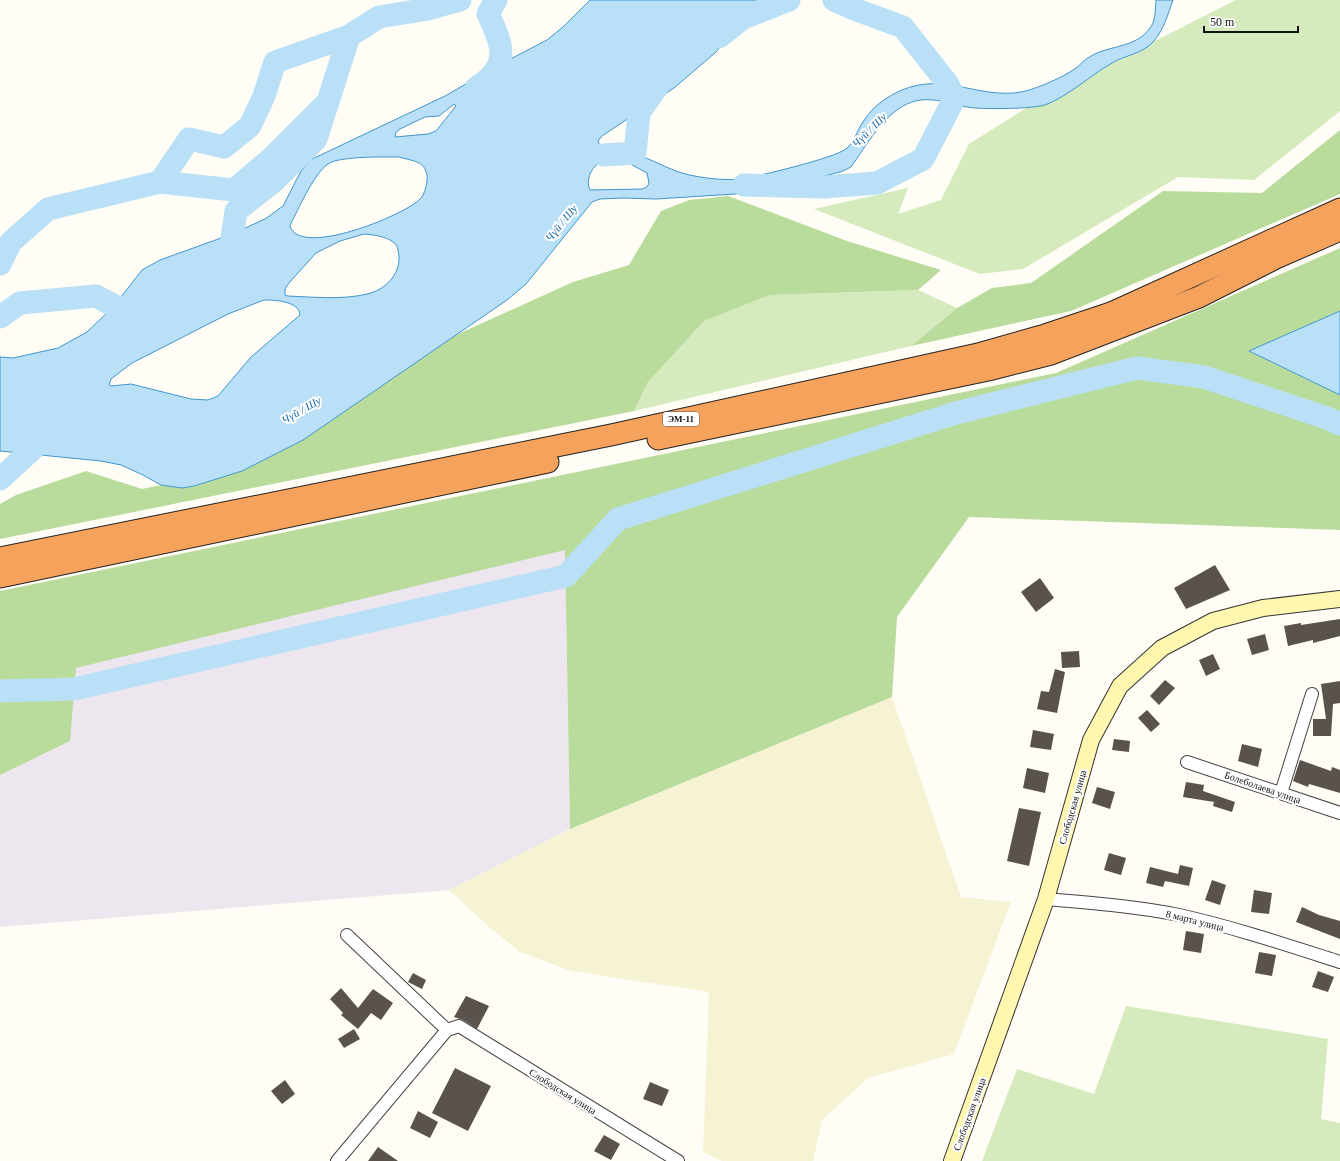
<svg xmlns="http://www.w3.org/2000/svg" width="1340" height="1161" font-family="Georgia,serif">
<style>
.industrial{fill:#eee6ef}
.farmland{fill:#f6f3d4}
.green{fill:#d5ebbd}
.forest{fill:#b9dc9c}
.water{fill:#b9e0f7;stroke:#3f96cf;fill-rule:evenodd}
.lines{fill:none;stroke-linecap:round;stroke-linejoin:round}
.river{stroke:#b9e0f7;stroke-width:23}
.building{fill:#5a524d}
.street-casing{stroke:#444;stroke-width:14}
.secondary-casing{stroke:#333;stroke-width:18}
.highway-casing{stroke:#222;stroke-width:23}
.street{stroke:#fff;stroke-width:12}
.secondary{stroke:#fff6b0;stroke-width:16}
.highway{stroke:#f5a25d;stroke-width:21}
.labels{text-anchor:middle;stroke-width:4;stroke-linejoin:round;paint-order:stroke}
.shield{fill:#fff;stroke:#585858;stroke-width:1}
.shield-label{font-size:9px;font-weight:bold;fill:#111}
.street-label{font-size:10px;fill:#111;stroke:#fff}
.water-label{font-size:11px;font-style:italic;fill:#1768a6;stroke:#fff}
</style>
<rect width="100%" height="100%" fill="#fffdf5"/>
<path class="industrial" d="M565,549L570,829L449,890L0,927V775L69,741L75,668Z"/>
<path class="farmland" d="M892,697L961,897L1011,902L954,1054L868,1078L822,1120L813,1161H722L703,1152L709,992L571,971L520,952L488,926L449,890L570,829Z"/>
<g class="green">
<path d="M1236,0H1340V111L1254,180L1178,177L1023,269L980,274L814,209L908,188L898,214L941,200L969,144L1028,107L1045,105L1074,88L1112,63L1140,52L1153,42Z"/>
<path d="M918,290L957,308L911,346L634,411L648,382L703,321L770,295Z"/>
<path d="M1126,1006L1328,1039L1321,1119L1340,1123V1161H982L1017,1069L1094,1094Z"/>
</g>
<g class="forest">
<path d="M1340,130V194L1071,311L911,346L957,308L992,288L1031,283L1163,191L1262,193Z"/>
<path d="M728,196L847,241L941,270L918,290L770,295L704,321L648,382L634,411L0,539V504L16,495L86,471L142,489L161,485L182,488L194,486L242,471L303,440L456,335L573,282L629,265L661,211L689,200Z"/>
<path d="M1340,248V311L1249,351L1340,395V530L969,517L897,617L892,697L570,829L565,550L76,668L70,741L0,775V591L1056,373Z"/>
</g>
<g class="water">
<path d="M590,0H757L716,52L674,88L602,136L598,141L601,148C612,149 624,150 635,154C649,158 662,166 676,171C691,177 723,181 739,179C757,177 834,158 846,149C855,142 857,130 863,122C872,107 886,97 902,90C943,73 973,96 1014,93C1031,92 1062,78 1076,68C1081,64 1085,59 1091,56C1110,45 1136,48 1150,28C1156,21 1155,9 1156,0H1173C1168,14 1164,29 1154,41C1143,54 1125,55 1112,63C1091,75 1067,97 1045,105C1031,109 990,109 975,108C951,106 931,93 907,104C883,115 866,146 851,167L843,171L807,181L776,186L751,193L656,199L624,198L600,199L592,202L526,284L507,300L303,440L242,471L194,486L182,488L161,485L143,475L121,465L101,461L0,451V357L13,358L58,348L87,332L114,306L142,270L160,260L232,234L265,219L283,206L301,171L310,160L445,96L499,65L547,40L563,27ZM454,104L456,106L436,131L428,134L395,137L396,132L400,129L425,117L439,116ZM399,157C405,159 414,160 419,163C424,165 426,171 427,175C428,182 425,195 419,200C402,216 300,258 290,226L292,221C301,204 314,174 328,164C339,156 384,157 399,157ZM607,159H621L647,173L649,183L647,187L642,189L590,190C584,177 595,162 607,159ZM364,234C374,235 385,236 393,242C398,245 398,251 399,256C400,275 385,290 367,294C344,300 311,297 288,296L285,295V289L289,283L316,253L340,241ZM264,300C275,300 299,301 300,315L251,357L218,396L208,400L191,399L131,384L111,386L109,385L111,379L132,363L228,314Z"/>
<path d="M1340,311V395L1249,351Z"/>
</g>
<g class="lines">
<g class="river">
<path d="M719,37L743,18L789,0"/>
<path d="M477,87C511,66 503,45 488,14L496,0"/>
<path d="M604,155L635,153L639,113L657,87"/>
<path d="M160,182L189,139L224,147L250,126L264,96L275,62L349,36"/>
<path d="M744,185L824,187L877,183L923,159L952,103L953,94L947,83L903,27L854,9L834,0"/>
<path d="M0,264L11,242L48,209L160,182L234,190L273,157L325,105"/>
<path d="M228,264L236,211L273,182L316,139L349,36L379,17L428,9L460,0"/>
<path d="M0,317L20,303L96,296L141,320"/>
<path d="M0,479L49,434"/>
<path d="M0,691L74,689L566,576L618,519L956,413L1137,368L1204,377L1327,418L1340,424"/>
</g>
</g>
<g class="building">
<path d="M1215,565L1230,590L1186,609L1174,588Z"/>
<path d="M1040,578L1054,598L1036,612L1021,592Z"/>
<path d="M1340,619V636L1313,643V640L1288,646L1284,626L1301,623V625Z"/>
<path d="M1265,634L1269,650L1252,655L1247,639Z"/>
<path d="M1079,651L1080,667L1062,668L1061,652Z"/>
<path d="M1213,654L1220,669L1206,676L1199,660Z"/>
<path d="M1055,669L1065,672L1057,713L1037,709L1041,691L1049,692Z"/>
<path d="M1165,680L1175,688L1159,705L1150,696Z"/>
<path d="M1340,681V703L1333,704L1331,736H1313V719H1326L1321,684Z"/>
<path d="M1147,710L1160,724L1151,732L1138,718Z"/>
<path d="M1033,730L1054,734L1051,750L1030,747Z"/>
<path d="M1114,739L1130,741L1129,752L1112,750Z"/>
<path d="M1242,744L1262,749L1258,767L1238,761Z"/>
<path d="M1300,760L1331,771L1332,767L1340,770V793L1309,784L1308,787L1293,781Z"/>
<path d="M1027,768L1049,773L1045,793L1023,788Z"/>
<path d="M1186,782L1204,785L1203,791L1235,802L1232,812L1213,806L1214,802L1183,797Z"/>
<path d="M1097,787L1115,792L1110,809L1092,803Z"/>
<path d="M1019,808L1041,812L1029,866L1007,861Z"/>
<path d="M1109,853L1126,858L1121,875L1104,870Z"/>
<path d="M1180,865L1193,868L1189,886L1165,881L1163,887L1146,883L1150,867L1178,874Z"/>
<path d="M1212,880L1226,885L1220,905L1205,900Z"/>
<path d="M1254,890L1272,893L1269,914L1251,912Z"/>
<path d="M1302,907L1319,915L1340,921V939L1296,922Z"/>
<path d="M1186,931L1204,934L1201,953L1183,950Z"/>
<path d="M1259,952L1276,955L1272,976L1255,973Z"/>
<path d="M1318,971L1334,977L1328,992L1312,987Z"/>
<path d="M413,973L426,980L422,989L408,982Z"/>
<path d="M341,988L358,1008L373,989L393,1003L381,1020L371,1013L358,1029L341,1015L343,1013L330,999Z"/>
<path d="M466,996L489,1006L477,1029L463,1020L454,1017Z"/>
<path d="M354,1029L360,1039L344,1048L338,1039Z"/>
<path d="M455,1068L491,1086L468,1131L432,1113Z"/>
<path d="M285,1080L295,1094L282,1104L271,1091Z"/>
<path d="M650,1082L669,1090L662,1106L643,1099Z"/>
<path d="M418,1111L438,1122L430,1138L410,1128Z"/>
<path d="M604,1135L620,1144L611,1160L594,1151Z"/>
<path d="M378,1147L398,1161H368Z"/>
</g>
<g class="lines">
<g class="street-casing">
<g id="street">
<path d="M1187,762L1340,813"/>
<path d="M1281,793L1312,694"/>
<path d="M1046,899C1090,903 1135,906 1179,915C1233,927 1287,945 1340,962"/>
<path d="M347,935L447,1030"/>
<path d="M337,1161L447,1030L459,1026L678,1161"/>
</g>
</g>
<g class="secondary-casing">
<path id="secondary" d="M952,1161L1046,899L1091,740L1120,686L1162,648L1213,621L1263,608L1340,599"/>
</g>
<g class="highway-casing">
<g id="highway">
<path d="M658,439L988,370L1051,354L1199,297L1276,258L1340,230"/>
<path d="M0,558L611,435L978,354L1045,335L1111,313L1340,209"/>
<path d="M0,577L548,462"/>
</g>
</g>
<use href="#street" class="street"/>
<use href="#secondary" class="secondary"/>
<use href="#highway" class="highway"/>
</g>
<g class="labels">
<rect class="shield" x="663" y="412" width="36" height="14" rx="3"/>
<g class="shield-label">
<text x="681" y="422">ЭМ-11</text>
</g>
<g class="street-label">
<text transform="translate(1263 787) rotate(19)" y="4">Болеболаева улица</text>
<text transform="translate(1072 807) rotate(-74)" y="4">Слободская улица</text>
<text transform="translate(1195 920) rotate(14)" y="4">8 марта улица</text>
<text transform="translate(563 1091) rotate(32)" y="4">Слободская улица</text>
<text transform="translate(969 1114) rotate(-70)" y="4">Слободская улица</text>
</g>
<g class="water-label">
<text transform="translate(869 130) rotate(-45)" y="4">Чүй / Шу</text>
<text transform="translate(561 223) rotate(-51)" y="4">Чүй / Шу</text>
<text transform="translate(301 410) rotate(-30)" y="4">Чүй / Шу</text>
</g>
</g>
<path d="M1204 26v6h94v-6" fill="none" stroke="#111111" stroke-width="2"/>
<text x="1210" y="26" font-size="12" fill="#111111" stroke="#ffffff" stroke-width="3" paint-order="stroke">50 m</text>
</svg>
